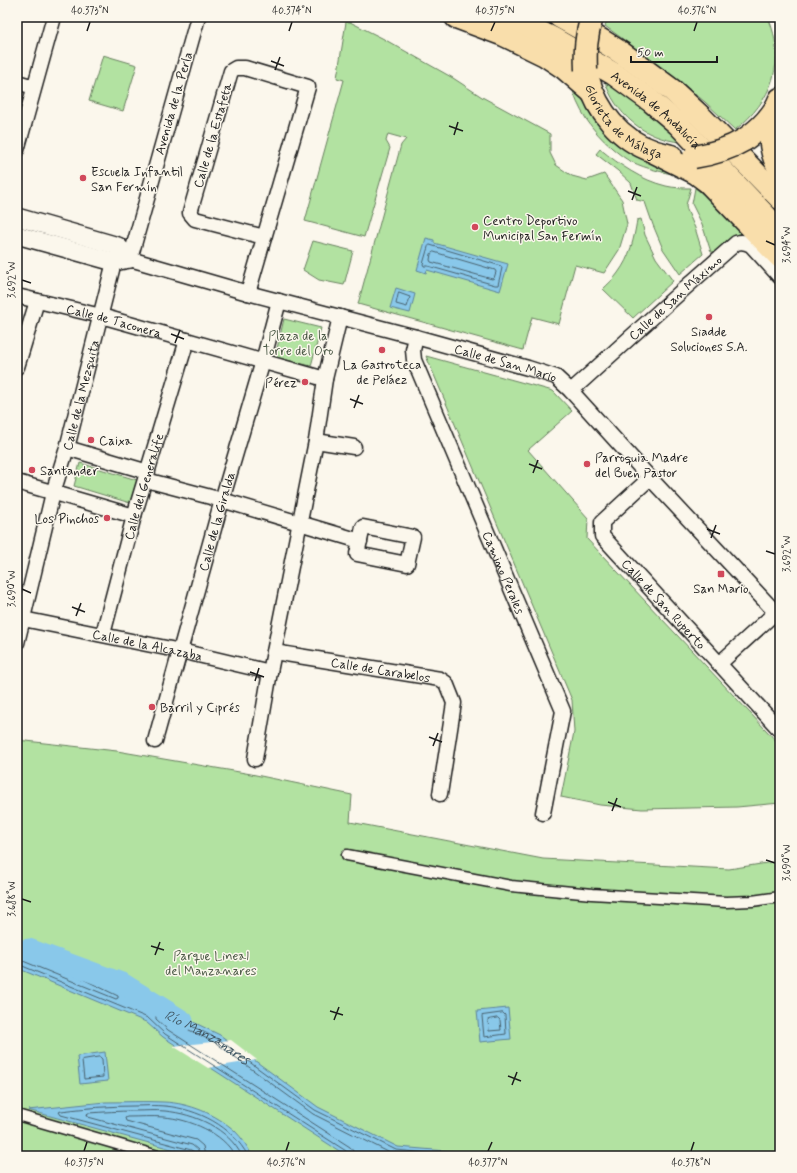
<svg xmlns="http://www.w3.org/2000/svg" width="797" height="1173" font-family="Mynerve,sans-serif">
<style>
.green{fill:#b2e2a1;stroke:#677f5e}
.water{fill:#89c8ea;stroke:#5d8398}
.pier{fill:#fbf7ec}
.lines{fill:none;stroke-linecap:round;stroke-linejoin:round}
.shore{stroke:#48616e;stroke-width:1}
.river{stroke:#89c8ea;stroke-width:21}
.pedestrian-casing{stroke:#1c1c1c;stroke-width:13}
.minor-casing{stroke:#1c1c1c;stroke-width:17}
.tertiary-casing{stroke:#1c1c1c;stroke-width:20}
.primary-casing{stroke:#1c1c1c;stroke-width:25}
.trunk-casing{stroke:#1c1c1c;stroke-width:25}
.pedestrian{stroke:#fbf7ec;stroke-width:10}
.minor{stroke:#fbf7ec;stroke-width:14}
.tertiary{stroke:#fbf7ec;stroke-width:17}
.primary{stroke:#f9deab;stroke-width:22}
.trunk{stroke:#f9deab;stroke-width:22}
.primary-bridge-casing{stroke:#1c1c1c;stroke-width:25;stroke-linecap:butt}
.primary-bridge{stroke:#f9deab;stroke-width:22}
.ticks{fill:none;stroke:#1c1c1c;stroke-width:1.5}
.poi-dot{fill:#d1495b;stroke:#fbf7ec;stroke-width:1.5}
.labels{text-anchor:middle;stroke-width:3;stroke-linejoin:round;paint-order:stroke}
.street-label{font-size:13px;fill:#1c1c1c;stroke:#fbf7ec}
.poi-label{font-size:13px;fill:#1c1c1c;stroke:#fbf7ec;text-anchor:start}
.park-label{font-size:13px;fill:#495744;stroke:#fbf7ec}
.water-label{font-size:14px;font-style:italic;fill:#425864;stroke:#fbf7ec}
.neatline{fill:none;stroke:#1c1c1c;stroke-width:1.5}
.ticks-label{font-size:10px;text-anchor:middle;fill:#1c1c1c}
</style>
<rect width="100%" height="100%" fill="#fbf7ec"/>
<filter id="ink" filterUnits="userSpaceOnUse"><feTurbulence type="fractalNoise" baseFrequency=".025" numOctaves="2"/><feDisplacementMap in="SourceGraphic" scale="8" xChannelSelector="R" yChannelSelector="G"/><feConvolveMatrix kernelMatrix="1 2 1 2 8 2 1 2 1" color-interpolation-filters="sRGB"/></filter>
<g filter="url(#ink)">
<g class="green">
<path d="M608,17H768C787,62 772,101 735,130L705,102L672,75L605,26Z"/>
<path d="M346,22H350L382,38L453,78L482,97L550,134V153L556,165L572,176L587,180L604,174L622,200L627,224L619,250L604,273L575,265L559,324L532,317L523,350L358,304L401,145L406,139L388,134L386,141L390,148L364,237L305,221L344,80L337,78Z"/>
<path d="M103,55L137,65L123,111L89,101Z"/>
<path d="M604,79L659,121L681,142C644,139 615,114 604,79Z"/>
<path d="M571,84L579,93L591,114L601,128L610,137L637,157L649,162L670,168L677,175C662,172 647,169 632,162C625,159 618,153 612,148C592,131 577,109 571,84Z"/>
<path d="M600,149C620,165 641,180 666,186C674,188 683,188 691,188L686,205L687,210L695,228L703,254L680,274L663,249L653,225L645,202L637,200L631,183L618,171L596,154Z"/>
<path d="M695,188L703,194L708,190L743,234C732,235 724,244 715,252H711L702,224L692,204Z"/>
<path d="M641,219L645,235L656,258L673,281L633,318L603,289C608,284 614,279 618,273C630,257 634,239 637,220Z"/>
<path d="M313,241L353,251L344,285L319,280L303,270Z"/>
<path d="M284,319L321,328L311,366L275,357Z"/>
<path d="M426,356L553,391L572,411L528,450L588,518L587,539L780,745V803L737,807L642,809L600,805L561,797L574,732L572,700Z"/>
<path d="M80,463L137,480L130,503L74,486Z"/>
<path d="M17,740L117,751L251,774L352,795L350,822L543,859L729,869L780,861V1156H17Z"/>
</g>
<g class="water">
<path d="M426,238L434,240V243L508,264L500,291L427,270L426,273L417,270Z"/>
<path d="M396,288L415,294L410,313L390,308Z"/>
<path d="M17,948H28L65,960L220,1035L318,1107L398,1147L508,1156H347L163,1037L146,1022L17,968Z"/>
<path d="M508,1008L511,1039L480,1042L477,1011Z"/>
<path d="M105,1052L108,1081L80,1084L77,1056Z"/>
<path d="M105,1102C124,1102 144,1101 164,1102C189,1103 216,1114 235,1131C242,1138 248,1147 252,1156H197L28,1110Z"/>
</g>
<path class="pier" d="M231,1040L257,1060L208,1068L173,1046Z"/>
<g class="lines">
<g class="shore">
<path d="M430,245L501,266L502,268L498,285H495L428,266H424L423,264L428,247Z"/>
<path d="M434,252L495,270L496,272L494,278L492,279L431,262L430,260L431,254Z"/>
<path d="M399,293L410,297L407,307L396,304L398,295Z"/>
<path id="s1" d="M17,952H28L64,964L218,1039L315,1110L396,1150L461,1156"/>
<path d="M23,957H27L62,969L118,996V998L116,999L23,961L21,959Z"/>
<path d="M17,965H20L148,1018L165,1034L346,1151L348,1153L349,1156"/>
<path d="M503,1013L505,1015L506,1034L484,1037L482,1016Z"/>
<path d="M498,1018L500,1020L501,1030L489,1031L488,1020Z"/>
<path d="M100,1057L102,1059L103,1077L84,1079L82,1060Z"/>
<path d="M194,1156V1152L191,1150L61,1115L59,1112L61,1111C85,1108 110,1106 134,1106C144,1106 155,1105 165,1106C198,1109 232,1126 248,1156"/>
<path d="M199,1156L198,1150L192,1145L88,1117L87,1114L88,1113C104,1112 119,1111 134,1111C145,1111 155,1110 165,1111C195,1114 228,1128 242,1156"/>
<path d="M205,1156L203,1146L196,1140L126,1121L125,1118L127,1117C139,1117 152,1116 164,1117C189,1119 224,1133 235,1156"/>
<path d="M354,1156L353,1151L350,1147L168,1030L156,1019V1016L158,1015L216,1043L313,1114L394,1155L403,1156"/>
</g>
<path class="river" d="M17,951L29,949L122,983L183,1021"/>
<g class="pedestrian-casing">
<g id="pedestrian">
<path d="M347,855L511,886L592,894L726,902L752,901L780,897"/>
<path d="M17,1115L158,1156"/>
</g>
</g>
<g class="minor-casing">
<g id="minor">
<path id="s2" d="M198,17L130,259L248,293L416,337L528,368L556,377L571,391L650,478L780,617"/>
<path d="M17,82L34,87"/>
<path d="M17,150L54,17"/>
<path d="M248,293L308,87L245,68H236L231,71L193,202L190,213L195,219L264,237"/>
<path id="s3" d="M17,296L101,316L325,379"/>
<path id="s4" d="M416,337L413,350L414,360L563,711L543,813"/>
<path d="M17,367L37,301"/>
<path id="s5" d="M571,391L685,288L736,243C742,241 746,242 751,245L780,277"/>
<path d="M316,441L354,447"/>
<path d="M67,448L148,472"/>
<path id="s6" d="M650,478L602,522V536L780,730"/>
<path d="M146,480L222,500L360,541"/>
<path d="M17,482L134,516"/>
<path d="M363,527L413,537L407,564L357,554Z"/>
<path id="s7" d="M23,619L181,651L270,672"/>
<path id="s8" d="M103,634L134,516L187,340"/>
<path id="s9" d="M17,643L53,493L67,448L114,262"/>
<path id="s10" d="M274,652L440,679L446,683L454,703L440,794"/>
<path d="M719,664L776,612"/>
<path id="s11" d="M155,741L222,500L263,361L279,301"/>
<path d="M255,759L270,672L316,441L325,379L340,317"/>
</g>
</g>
<g class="tertiary-casing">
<g id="tertiary">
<path d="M17,217L118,246L130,259"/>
<path d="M17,235L114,262L130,259"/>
</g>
</g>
<g class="primary-casing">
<g id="primary">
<path d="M456,17L504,35L545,55L563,67L592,92"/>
<path id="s12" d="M588,79C597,111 620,140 653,151C658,153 665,154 671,156"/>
<path d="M744,140C760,129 773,117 780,99"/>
</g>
</g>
<g class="trunk-casing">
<g id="trunk">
<path id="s13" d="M510,17L552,38L614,74L651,101L678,124L780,231"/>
<path d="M560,17L601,40L623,54L672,90L700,116L780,198"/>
<path d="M769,118C770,138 770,153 780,170"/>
<path d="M652,151L696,173L708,182L780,257"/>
</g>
</g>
<use href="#pedestrian" class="pedestrian"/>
<use href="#minor" class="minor"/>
<use href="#tertiary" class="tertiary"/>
<use href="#primary" class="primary"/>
<use href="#trunk" class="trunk"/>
<g class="primary-bridge-casing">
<g id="primary-bridge">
<path d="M586,70C585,50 586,36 592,17"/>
<path d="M694,157C712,154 729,149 744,140"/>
</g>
</g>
<use href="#primary-bridge" class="primary-bridge"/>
</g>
</g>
<path class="ticks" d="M87,31L90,22M289,31L292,22M491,31L495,22M694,31L697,22M271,61L284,66M275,70L280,57M449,126L463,131M454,135L458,122M628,191L641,196M632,200L637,187M766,241L775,245M22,280L31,283M171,334L184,339M175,343L180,330M350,399L363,404M354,408L359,395M529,464L542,469M533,473L538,460M707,529L720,534M711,538L716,525M766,551L775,554M22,589L31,593M72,607L85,612M76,616L81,603M250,672L264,677M255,681L259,668M429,737L442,742M433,746L438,733M608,802L621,807M612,811L617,798M766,860L775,863M22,899L31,902M151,946L164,950M155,955L160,942M330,1011L343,1015M334,1020L339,1007M508,1076L521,1081M512,1085L517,1072M84,1151L87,1142M286,1151L289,1142M488,1151L492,1142M691,1151L694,1142"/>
<g class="poi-dot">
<circle cx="83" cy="178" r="4"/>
<circle cx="475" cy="227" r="4"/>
<circle cx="709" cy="317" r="4"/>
<circle cx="382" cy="350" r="4"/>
<circle cx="305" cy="382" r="4"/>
<circle cx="91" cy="440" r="4"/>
<circle cx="587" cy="464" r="4"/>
<circle cx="32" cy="470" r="4"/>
<circle cx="107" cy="518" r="4"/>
<rect x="717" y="570" width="8" height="8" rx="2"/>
<circle cx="152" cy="707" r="4"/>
</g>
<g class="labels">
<g class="street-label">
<text transform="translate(173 103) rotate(-74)" y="5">Avenida de la Perla</text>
<text dy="5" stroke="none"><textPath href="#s13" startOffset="174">Avenida de Andalucía</textPath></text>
<text dy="5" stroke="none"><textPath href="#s12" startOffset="58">Glorieta de Málaga</textPath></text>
<text transform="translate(212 135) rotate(-74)" y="5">Calle de la Estafeta</text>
<text dy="5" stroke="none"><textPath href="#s5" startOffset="140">Calle de San Máximo</textPath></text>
<text dy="5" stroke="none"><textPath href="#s3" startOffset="100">Calle de Taconera</textPath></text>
<text dy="5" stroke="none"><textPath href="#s2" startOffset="641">Calle de San Mario</textPath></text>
<text dy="5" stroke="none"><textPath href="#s9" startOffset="256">Calle de la Mezquita</textPath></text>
<text dy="5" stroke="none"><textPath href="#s8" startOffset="153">Calle del Generalife</textPath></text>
<text dy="5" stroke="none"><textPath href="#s11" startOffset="228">Calle de la Giralda</textPath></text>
<text dy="5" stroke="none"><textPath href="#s4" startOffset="254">Camino Perales</textPath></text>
<text dy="5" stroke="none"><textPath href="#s6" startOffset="171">Calle de San Ruperto</textPath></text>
<text dy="5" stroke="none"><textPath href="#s7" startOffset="127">Calle de la Alcazaba</textPath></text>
<text dy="5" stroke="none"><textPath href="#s10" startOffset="108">Calle de Carabelos</textPath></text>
</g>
<g class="poi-label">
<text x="91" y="176">Escuela Infantil<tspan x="91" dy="15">San Fermín</tspan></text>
<text x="483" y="225">Centro Deportivo<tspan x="483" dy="15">Municipal San Fermín</tspan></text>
<text x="709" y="336" text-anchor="middle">Siadde<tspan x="709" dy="15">Soluciones S.A.</tspan></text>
<text x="382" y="369" text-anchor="middle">La Gastroteca<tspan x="382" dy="15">de Peláez</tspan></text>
<text x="297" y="387" text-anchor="end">Pérez</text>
<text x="99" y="445">Caixa</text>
<text x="595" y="462">Parroquia Madre<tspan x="595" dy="15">del Buen Pastor</tspan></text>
<text x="40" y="475">Santander</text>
<text x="99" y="523" text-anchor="end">Los Pinchos</text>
<text x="721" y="593" text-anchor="middle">San Mario</text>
<text x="160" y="712">Barril y Ciprés</text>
</g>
<g class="park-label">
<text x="298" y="340">Plaza de la<tspan x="298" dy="15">Torre del Oro</tspan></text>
<text x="211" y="960">Parque Lineal<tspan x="211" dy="15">del Manzanares</tspan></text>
</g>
<g class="water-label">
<text dy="5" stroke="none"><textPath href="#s1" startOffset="210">Río Manzanares</textPath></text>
</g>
</g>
<rect width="797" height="1173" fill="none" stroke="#fbf7ec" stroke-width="44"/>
<path d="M631 56v6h86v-6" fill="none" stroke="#1c1c1c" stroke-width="2"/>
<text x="637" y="56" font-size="12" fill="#1c1c1c" stroke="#fbf7ec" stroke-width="3" paint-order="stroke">50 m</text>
<rect x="22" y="22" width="753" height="1129" class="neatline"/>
<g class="ticks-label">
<text x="90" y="14">40.373°N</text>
<text x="292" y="14">40.374°N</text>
<text x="495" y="14">40.375°N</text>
<text x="697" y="14">40.376°N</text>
<text transform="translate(786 245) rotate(-90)" y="4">3.694°W</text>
<text transform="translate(11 280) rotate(-90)" y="4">3.692°W</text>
<text transform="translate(786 554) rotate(-90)" y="4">3.692°W</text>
<text transform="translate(11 589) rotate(-90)" y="4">3.690°W</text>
<text transform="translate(786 863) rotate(-90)" y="4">3.690°W</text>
<text transform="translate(11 899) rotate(-90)" y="4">3.688°W</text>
<text x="84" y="1166">40.375°N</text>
<text x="286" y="1166">40.376°N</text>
<text x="488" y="1166">40.377°N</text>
<text x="691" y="1166">40.378°N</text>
</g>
</svg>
